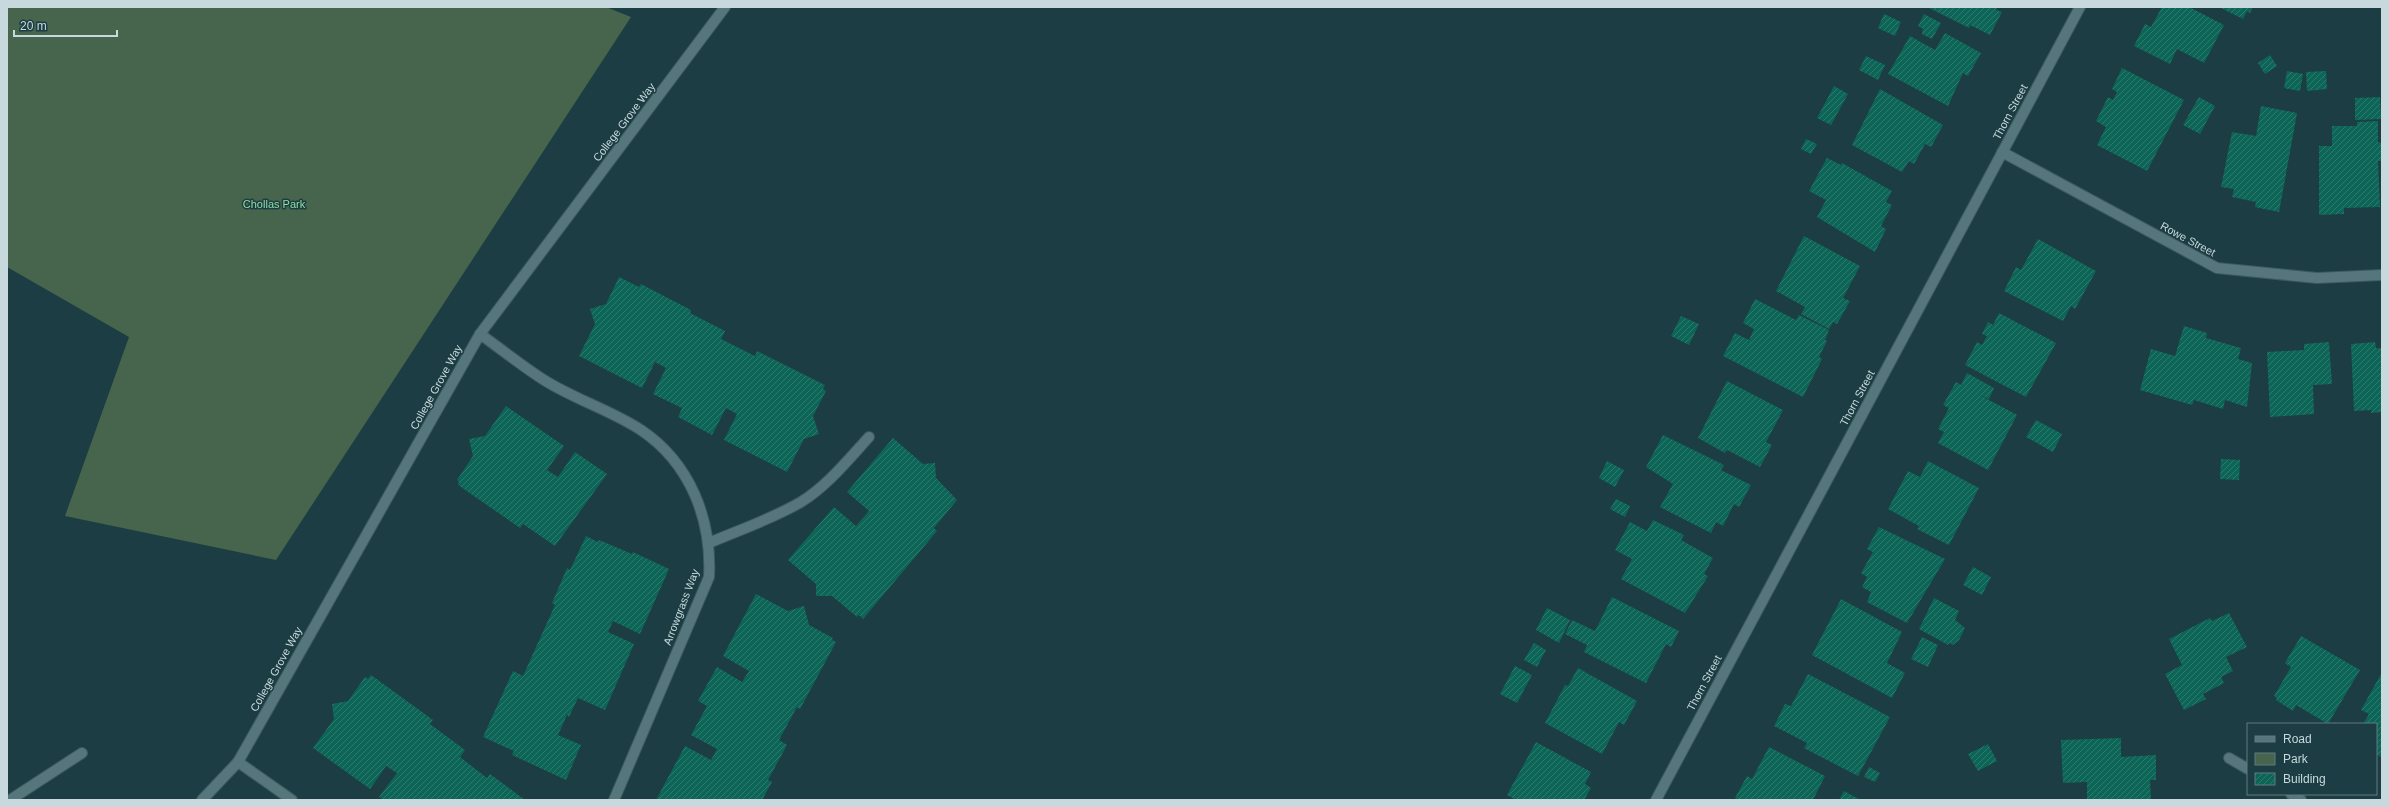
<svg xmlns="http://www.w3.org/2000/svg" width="2389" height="807" viewBox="0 0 2389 807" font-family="Helvetica,sans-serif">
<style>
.park{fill:#46654c}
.building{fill:url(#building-hatch)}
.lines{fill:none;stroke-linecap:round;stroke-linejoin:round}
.lane-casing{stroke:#3d5a5f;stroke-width:12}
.street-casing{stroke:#3d5a5f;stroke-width:12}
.secondary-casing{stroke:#3d5a5f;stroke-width:12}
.lane{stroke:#54767c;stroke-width:10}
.street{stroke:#54767c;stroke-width:10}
.secondary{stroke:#54767c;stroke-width:10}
.labels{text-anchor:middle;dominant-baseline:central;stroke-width:3;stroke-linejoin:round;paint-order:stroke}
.street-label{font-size:11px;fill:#c7d9dc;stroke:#1c3d43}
.park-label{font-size:11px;fill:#94dda3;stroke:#1c3d43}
</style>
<defs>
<pattern id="building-hatch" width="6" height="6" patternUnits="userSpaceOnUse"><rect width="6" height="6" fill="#0d6558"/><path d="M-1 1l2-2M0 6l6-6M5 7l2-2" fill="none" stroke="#2f7a6f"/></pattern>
</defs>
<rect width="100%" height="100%" fill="#1c3d43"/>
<!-- park -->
<path class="park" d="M7 7H606L631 17 276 560 65 516 129 337 7 267Z"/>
<!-- building -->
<path class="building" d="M1927 7H1998L1996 10 2002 12 1990 35 1970 25 1969 28Z
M2162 7H2189L2224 25 2204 63 2177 49 2170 64 2134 46 2145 24 2151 27Z
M2219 7H2253L2250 13 2247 11 2243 19Z
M1884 14 1901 22 1895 36 1878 28Z
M1924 14 1941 23 1932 39 1922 34 1923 29 1918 26Z
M1945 33 1981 53 1968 76 1963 73 1948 106 1888 74 1910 36 1935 50Z
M2270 55 2277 66 2265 74 2258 63Z
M1866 56 1885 65 1878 80 1859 70Z
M2122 68 2184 100 2147 171 2097 145 2106 127 2096 121 2108 97 2113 100 2117 92 2112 89Z
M2287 71 2303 74 2300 91 2284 88Z
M2326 71 2327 89 2307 91 2306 72Z
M1834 86 1848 94 1831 125 1817 118Z
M1880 89 1943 125 1931 147 1925 144 1914 164 1909 161 1902 172 1852 145Z
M2199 97 2215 106 2200 134 2183 125Z
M2380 97 2381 119 2355 120V98Z
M2261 106 2297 113 2279 212 2255 207 2256 202 2232 197 2234 189 2221 187 2232 132 2256 136Z
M2378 121V142L2382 143V161H2378L2380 207 2344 208V214L2319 215V146H2332V126H2357V122Z
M1806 139 1817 144 1811 154 1801 149Z
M1827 158 1841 165 1842 163 1892 191 1886 202 1892 205 1881 226 1886 229 1875 252 1817 217 1826 200 1809 191Z
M1804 236 1860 266 1843 298 1850 301 1837 324 1833 322 1829 329 1801 314 1805 307 1776 291Z
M2038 239 2096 271 2075 309 2071 306 2063 321 2004 291 2016 267 2021 270Z
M619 277 639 287 641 284 691 310 690 313 725 331 721 339 755 356 757 351 825 385 823 389 826 391 813 416 819 434 804 439 787 472 724 440 737 414 726 408 712 435 678 417 682 408 653 394 666 368 655 362 642 388 579 356 595 324 590 309 606 304Z
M1755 299 1796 320 1799 315 1829 330 1825 340 1827 341 1819 357 1822 359 1803 397 1723 356 1735 333 1749 340 1754 329 1743 323Z
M1999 313 2056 343 2026 397 1965 365 1977 342 1982 345 1987 336 1982 334 1988 322 1993 325Z
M1681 316 1699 324 1689 345 1671 336Z
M2184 326 2207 333 2206 338 2241 348 2238 359 2252 363 2247 407 2225 400 2223 409 2194 400 2192 405 2140 390 2151 349 2175 356Z
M2329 342 2332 384 2313 385 2314 414 2270 417 2267 352 2304 350V344Z
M2375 342 2376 348H2382V412L2371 413 2372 410 2354 411 2351 344Z
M1967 373 1994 388 1989 399 1978 394 2017 415 1988 470 1938 443 1944 432 1938 429 1949 408 1943 405 1956 382 1961 385Z
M1727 381 1783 410 1766 442 1772 445 1760 467 1727 450 1725 453 1698 438Z
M506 406 564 446 547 470 558 477 575 452 607 474 555 546 523 524 520 528 458 485 459 482 457 480 473 456 469 439 485 436Z
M2036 420 2062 434 2053 452 2026 437Z
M1663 435 1724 465 1721 470 1751 485 1739 507 1734 504 1723 526 1716 522 1711 533 1660 507 1673 484 1646 467Z
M893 438 923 464 935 463 936 478 957 500 934 528 937 531 863 619 859 615 857 617 832 596H816V584L788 560 834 507 856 526 869 511 847 492Z
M2221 459 2240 460 2239 480 2220 479Z
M1607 461 1624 470 1615 487 1599 478Z
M1928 461 1979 488 1949 545 1917 529 1919 526 1888 509 1908 471 1920 477Z
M1616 499 1630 506 1625 517 1610 509Z
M1653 520 1684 535 1681 540 1713 558 1704 574 1708 576 1685 613 1621 579 1632 559 1615 550 1630 522 1647 531Z
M1879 527 1945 559 1907 623 1867 602 1871 592 1862 587 1867 577 1861 573 1873 552 1867 549Z
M586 536 598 542 599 540 632 554 633 552 669 569 640 634 613 621 608 632 634 644 605 710 578 698 569 717 567 715 558 735 581 745 566 780 512 755 514 751 483 737 513 671 523 676 555 605 552 603 567 568 570 570Z
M1973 567 1991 577 1982 595 1963 585Z
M756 594 788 611 804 606 809 625 833 638 832 640 836 642 800 709 797 707 779 740 787 745 768 780 772 782 762 800H656L685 746 711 760 717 749 691 735 707 706 698 701 717 667 742 682 749 671 723 656Z
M1612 597 1679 631 1671 647 1666 644 1646 683 1584 652 1587 645 1565 634 1572 620 1595 631Z
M1934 598 1959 611 1955 620 1965 628 1959 640 1953 645 1949 643 1948 645 1919 629Z
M1841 599 1902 632 1887 663 1905 673 1892 698 1812 655Z
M1547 608 1570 620 1559 643 1536 630Z
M2229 613 2247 647 2226 657 2233 671 2221 677 2224 683 2203 694 2206 699 2184 710 2165 674 2182 665 2169 639 2210 618 2212 621Z
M2301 636 2360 670 2328 724 2296 705 2293 711 2276 700 2277 698 2274 696 2291 667 2285 663Z
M1922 637 1938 645 1928 667 1911 659Z
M1534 643 1546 650 1537 667 1524 660Z
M1515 666 1532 675 1517 703 1500 694Z
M1578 668 1637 701 1624 725 1619 722 1602 754 1545 723 1565 685 1568 686Z
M1808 674 1890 717 1858 776 1804 748 1807 743 1774 726 1785 704 1791 706Z
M2381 674 2382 675V758L2376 754V724H2363L2369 714 2361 710Z
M371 675 433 720 430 724 465 750 460 757 487 778 490 774 525 800H384L379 797 397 773 386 766 370 789 313 748 334 719 332 704 348 701 365 677 368 679Z
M2121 738V757L2156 755V780H2150L2151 800H2087V782L2063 783 2061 740Z
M1536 742 1591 772 1585 784 1591 788 1584 800H1516L1507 795Z
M1988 744 1997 761 1978 771 1968 754Z
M1769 747 1825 776 1813 800H1738L1735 798 1747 776 1752 779Z
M1869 767 1880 773 1875 782 1864 777Z
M1844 791 1861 800H1839Z"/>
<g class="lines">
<!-- lane casing -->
<g class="lane-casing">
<path id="lane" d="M709 543C739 530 772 519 801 502 827 486 848 460 869 437
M10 800 82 753"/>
</g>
<!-- street casing -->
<g class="street-casing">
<path id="street" d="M2002 152 2217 268 2317 278 2382 275
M480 334C501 349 522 366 544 380 574 399 610 410 641 430 690 463 712 519 709 577L614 800
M2229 758 2248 769
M238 762 292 800
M2291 794 2301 800
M1656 800 2080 7"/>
</g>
<!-- secondary casing -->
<g class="secondary-casing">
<path id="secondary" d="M202 800 238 762 480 334 725 7"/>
</g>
<!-- lane -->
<use href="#lane" class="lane"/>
<!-- street -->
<use href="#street" class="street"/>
<!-- secondary -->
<use href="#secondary" class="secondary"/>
</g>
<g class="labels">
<!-- street labels -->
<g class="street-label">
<text transform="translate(2010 112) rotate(-62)">Thorn Street</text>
<text transform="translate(624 122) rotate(-53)">College Grove Way</text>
<text transform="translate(2188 239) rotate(28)">Rowe Street</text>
<text transform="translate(436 387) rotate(-61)">College Grove Way</text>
<text transform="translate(1857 398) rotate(-62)">Thorn Street</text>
<text transform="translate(681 607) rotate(-69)">Arrowgrass Way</text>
<text transform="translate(276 669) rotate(-61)">College Grove Way</text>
<text transform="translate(1704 683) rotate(-62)">Thorn Street</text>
</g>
<!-- park labels -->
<g class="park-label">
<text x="274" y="204">Chollas Park</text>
</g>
</g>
<!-- border -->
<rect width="2389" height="807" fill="none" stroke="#c7d9dc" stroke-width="16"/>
<!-- legend -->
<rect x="2247" y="723" width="130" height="72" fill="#1c3d43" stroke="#607b80"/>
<rect x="2255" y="736" width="20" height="6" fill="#54767c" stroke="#607b80"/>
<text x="2283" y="743" font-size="12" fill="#c7d9dc">Road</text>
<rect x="2255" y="753" width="20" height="12" fill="#46654c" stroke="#607b80"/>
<text x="2283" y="763" font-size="12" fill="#c7d9dc">Park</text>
<rect x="2255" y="773" width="20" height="12" fill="url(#building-hatch)" stroke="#607b80"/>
<text x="2283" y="783" font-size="12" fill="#c7d9dc">Building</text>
<!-- scale -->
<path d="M14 30v6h103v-6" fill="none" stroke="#c7d9dc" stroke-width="2"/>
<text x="20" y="30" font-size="12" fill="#c7d9dc" stroke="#1c3d43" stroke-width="3" paint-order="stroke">20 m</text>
</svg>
